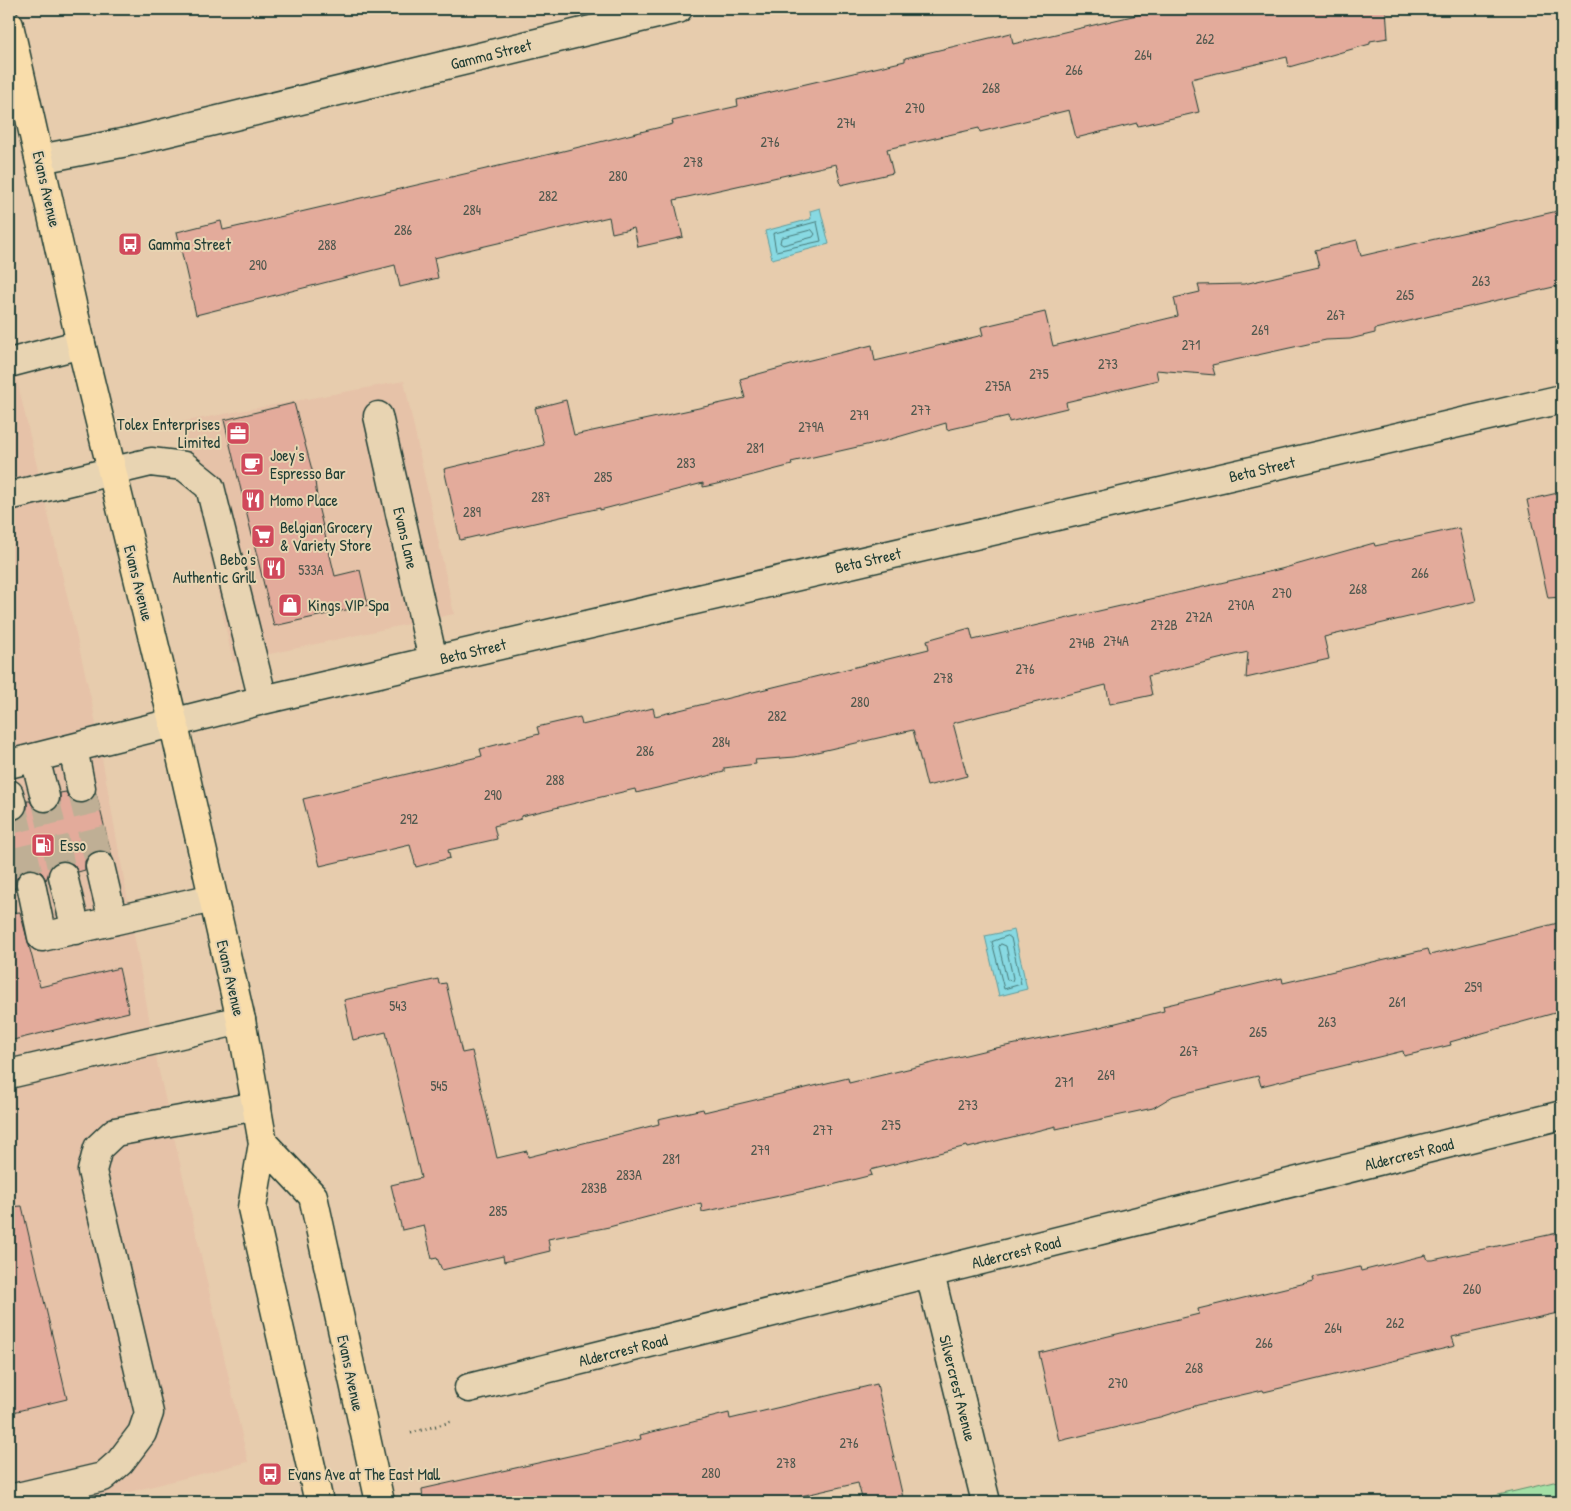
<svg xmlns="http://www.w3.org/2000/svg" width="1571" height="1511" viewBox="0 0 1571 1511" font-family="'Patrick Hand',sans-serif">
<style>
.built{fill:#e6c2a8}
.green{fill:#a4e0a6;stroke:#628e6d}
.water{fill:#88d9e2;stroke:#5e9b9c}
.lines{fill:none;stroke-linecap:round;stroke-linejoin:round}
.shore{stroke:#497b7a;stroke-width:1}
.building{fill:#e3ab9b;stroke:#1f3d34}
.minor-tunnel{stroke:#bfaf95;stroke-width:28;stroke-dasharray:28 14;stroke-linecap:butt}
.minor-casing{stroke:#1f3d34;stroke-width:31}
.major-casing{stroke:#1f3d34;stroke-width:31}
.path{stroke:#1f3d34;stroke-width:3;stroke-dasharray:1 4;stroke-linecap:butt}
.minor{stroke:#e8d4b2;stroke-width:28}
.major{stroke:#f9ddab;stroke-width:28}
.labels{text-anchor:middle;dominant-baseline:central;stroke-width:4;stroke-linejoin:round;paint-order:stroke}
.number-label{font-size:14px;fill:#50584e}
.street-label{font-size:16px;fill:#1f3d34;stroke:#e8d4b2}
.poi-label{font-size:16px;fill:#1f3d34;stroke:#e8d4b2;text-anchor:start}
</style>
<rect width="100%" height="100%" fill="#e7ccad"/>
<filter id="ink" filterUnits="userSpaceOnUse"><feTurbulence type="fractalNoise" baseFrequency=".02" numOctaves="2"/><feDisplacementMap in="SourceGraphic" scale="10" xChannelSelector="R" yChannelSelector="G"/><feConvolveMatrix kernelMatrix="1 2 1 2 8 2 1 2 1" color-interpolation-filters="sRGB"/></filter>
<g filter="url(#ink)">
<!-- built -->
<path class="built" d="M9 346 92 703 158 1067 248 1462 90 1502H9Z
M404 381 454 614 233 662 181 422Z"/>
<!-- green -->
<path class="green" d="M1562 1480V1502H1469Z"/>
<!-- water -->
<path class="water" d="M820 208 829 244 772 259 765 231 811 219 810 211Z
M1014 930 1027 989 999 996 985 936Z"/>
<g class="lines">
<!-- shore -->
<path class="shore" d="M817 222 821 241 776 251 773 234Z
M812 230 815 234 813 237 783 245 780 243 781 238Z
M1008 936 1011 938 1021 984 1004 989 992 942Z
M1001 944 1006 946 1013 978 1012 981 1007 980 999 947Z"/>
</g>
<!-- building -->
<path class="building" d="M1162 9H1386L1388 38 1370 41V44L1289 67 1287 57 1191 79 1199 112 1138 126 1137 123 1076 138 1069 110 980 132 979 128 887 149 893 173 841 185 836 164 674 200 683 237 638 247 634 228 612 233 609 217 434 258 438 278 400 287 395 265 196 315 177 232 221 221 223 230 559 152 673 124 672 121 738 106 737 100 905 61V58L1011 33 1013 44Z
M1562 210V285L1375 329V333L1350 339 1326 340 1212 365 1215 375 1156 370 1158 380 1066 402 1067 408 1009 422 1008 416 947 430 946 423 884 441 791 462 792 465 726 482 703 487V483L600 510V508L460 540 444 469 544 445 535 408 566 400 574 435 745 398 740 379 802 362 872 345 875 361 983 335 981 327 1045 312 1053 346 1178 316 1174 298 1200 292 1198 285 1244 284 1319 267 1315 250 1357 240 1361 256Z
M294 403 315 481 318 506 335 576 360 570 368 605 274 626 224 420Z
M1562 492V597L1548 598 1527 500Z
M1459 528 1476 601 1324 637 1329 659 1246 678 1248 652 1148 676 1152 695 1110 704 1106 685 953 723 967 776 927 786 913 730 795 757 755 760 756 764 724 768V772L636 793 635 789 521 816V819L494 826 497 839 448 850 450 858 416 867 410 845 320 866 303 799 482 756 480 749 539 734 537 727 580 717 582 725 653 708 655 716 929 649 927 640 970 628 973 640 1281 569 1374 543 1375 546Z
M66 792 69 798 76 803H84L91 800 96 793 112 857 105 851H96L90 854 85 861V870L78 872 74 865 68 861H59L52 865 46 880 42 873 36 869H27L21 872 16 879V888L9 889V820H17L23 816 27 809V801H30L34 808 40 812H49L56 808 60 802V793Z
M20 912 40 987 119 968 129 1012 9 1041V913Z
M1562 922V1011L1450 1042 1451 1045 1404 1056 1403 1051 1261 1086 1258 1076 1173 1096 1153 1108 1056 1129V1126L968 1148 967 1146 870 1170 872 1175 824 1187 702 1212 701 1203 609 1227 548 1239 550 1251 504 1262 503 1256 442 1270 437 1258 432 1259 424 1225 402 1230 391 1185 421 1178 386 1032 353 1040 344 1000 438 979 439 984 446 983 462 1053 472 1051 497 1158 527 1151 528 1157 659 1124 658 1119 703 1109 704 1112 848 1078 849 1083 991 1049 1096 1028 1164 1011 1163 1006 1282 978 1283 983 1428 949 1430 955Z
M22 1206 67 1399 9 1413V1207Z
M1562 1232V1312L1452 1337 1455 1346 1264 1392 1263 1390 1198 1405 1160 1417 1059 1441 1039 1353 1199 1314 1198 1309 1314 1281 1313 1277 1360 1267 1361 1271 1426 1255 1428 1260H1433Z
M877 1384 904 1502H863L858 1483 775 1502H423L422 1489 609 1447 641 1439 640 1435 729 1413 730 1419Z"/>
<g class="lines">
<!-- minor-tunnel -->
<path class="minor-tunnel" d="M81 788 100 866
M45 797 63 876
M12 805 31 884"/>
<!-- minor casing -->
<g class="minor-casing">
<path id="minor" d="M40 159 127 142 678 9
M9 363 81 344
M378 416 433 660
M9 496 151 462 184 466 210 487 263 700
M73 748 81 788
M35 758 45 797
M9 764 263 700 1562 399
M9 794 12 805
M100 866 113 921
M63 876 76 930
M31 884 42 937 213 898
M9 1074 241 1020
M930 1274 986 1502
M469 1388 1562 1115
M9 1499 103 1477 120 1462 142 1433 149 1413 92 1171 98 1148 115 1132 257 1106"/>
</g>
<!-- major casing -->
<g class="major-casing">
<path id="major" d="M9 25 81 344 173 721 241 1020 263 1143 252 1208 319 1502
M263 1143 313 1196 380 1502"/>
</g>
<!-- path -->
<path class="path" d="M411 1433 454 1421"/>
<!-- minor -->
<use href="#minor" class="minor"/>
<!-- major -->
<use href="#major" class="major"/>
</g>
</g>
<!-- icons -->
<defs>
<g id="bus-square" transform="scale(1.25)"><rect x="-9" y="-9" width="18" height="18" rx="4" fill="#d1495b" stroke="#e8d4b2"/><path d="M-5-6H5V4H4V6H2V4H-2V6H-4V4H-5ZM-3.5-4V0h7V-4ZM-3.5 1.2v1.5H-2V1.2ZM2 1.2v1.5H3.5V1.2Z" fill="#fff"/></g>
<g id="office-square" transform="scale(1.25)"><rect x="-9" y="-9" width="18" height="18" rx="4" fill="#d1495b" stroke="#e8d4b2"/><path d="M-6-3h4V-5.5h4V-3h4V5H-6ZM-1-4.5V-3h2v-1.5ZM-6 0V1H6V0Z" fill="#fff"/></g>
<g id="cafe-square" transform="scale(1.25)"><rect x="-9" y="-9" width="18" height="18" rx="4" fill="#d1495b" stroke="#e8d4b2"/><path d="M-5.5-4.5H6V0H3Q3 3.5 0 3.5H-2.5Q-5.5 3.5-5.5 0ZM3-3.2v2h1.7v-2ZM-6 4.5H4V6H-6Z" fill="#fff"/></g>
<g id="restaurant-square" transform="scale(1.25)"><rect x="-9" y="-9" width="18" height="18" rx="4" fill="#d1495b" stroke="#e8d4b2"/><path d="M-5-6h1v4h1v-4h1v4h1v-4h1v5L-1.5 .5V6h-2V.5L-5-1ZM5-6V6H3V1.5H1.5Q1.5-4 5-6Z" fill="#fff"/></g>
<g id="supermarket-square" transform="scale(1.25)"><rect x="-9" y="-9" width="18" height="18" rx="4" fill="#d1495b" stroke="#e8d4b2"/><path d="M-6-5.5h2.5l.6 2H6L4.5 2H-2.5L-4.4-4H-6ZM-1.5 3.2a1.3 1.3 0 1 0 .1 0ZM3 3.2a1.3 1.3 0 1 0 .1 0Z" fill="#fff"/></g>
<g id="shop-square" transform="scale(1.25)"><rect x="-9" y="-9" width="18" height="18" rx="4" fill="#d1495b" stroke="#e8d4b2"/><path d="M-5-2.5h2.3a2.7 3.5 0 0 1 5.4 0H5L5.5 6h-11ZM-1.5-2.5h3a1.5 2.3 0 0 0-3 0Z" fill="#fff"/></g>
<g id="fuel-square" transform="scale(1.25)"><rect x="-9" y="-9" width="18" height="18" rx="4" fill="#d1495b" stroke="#e8d4b2"/><path d="M-5.5-6h7V0h2V4h1.3V-2.5L3-4.5l.8-.8L6-3V5H2.5V1h-1V6h-7ZM-4.2-4.7v3.2H.2V-4.7Z" fill="#fff"/></g>
</defs>
<g fill-rule="evenodd">
<use href="#bus-square" x="130" y="244"/>
<use href="#office-square" x="238" y="433"/>
<use href="#cafe-square" x="252" y="464"/>
<use href="#restaurant-square" x="253" y="500"/>
<use href="#supermarket-square" x="263" y="536"/>
<use href="#restaurant-square" x="274" y="568"/>
<use href="#shop-square" x="290" y="605"/>
<use href="#fuel-square" x="43" y="845"/>
<use href="#bus-square" x="270" y="1474"/>
</g>
<g class="labels">
<!-- number labels -->
<g class="number-label">
<text x="1205" y="38">262</text>
<text x="1143" y="54">264</text>
<text x="1074" y="69">266</text>
<text x="991" y="87">268</text>
<text x="915" y="107">270</text>
<text x="846" y="122">274</text>
<text x="770" y="141">276</text>
<text x="693" y="161">278</text>
<text x="618" y="175">280</text>
<text x="548" y="195">282</text>
<text x="472" y="209">284</text>
<text x="403" y="229">286</text>
<text x="327" y="244">288</text>
<text x="258" y="264">290</text>
<text x="1481" y="280">263</text>
<text x="1405" y="294">265</text>
<text x="1336" y="314">267</text>
<text x="1260" y="329">269</text>
<text x="1191" y="344">271</text>
<text x="1108" y="363">273</text>
<text x="1039" y="373">275</text>
<text x="998" y="385">275A</text>
<text x="921" y="409">277</text>
<text x="859" y="414">279</text>
<text x="811" y="426">279A</text>
<text x="755" y="447">281</text>
<text x="686" y="462">283</text>
<text x="603" y="476">285</text>
<text x="541" y="496">287</text>
<text x="472" y="511">289</text>
<text x="311" y="569">533A</text>
<text x="1420" y="572">266</text>
<text x="1358" y="588">268</text>
<text x="1282" y="592">270</text>
<text x="1241" y="604">270A</text>
<text x="1199" y="616">272A</text>
<text x="1164" y="624">272B</text>
<text x="1116" y="640">274A</text>
<text x="1082" y="642">274B</text>
<text x="1025" y="668">276</text>
<text x="943" y="677">278</text>
<text x="860" y="701">280</text>
<text x="777" y="715">282</text>
<text x="721" y="741">284</text>
<text x="645" y="750">286</text>
<text x="555" y="779">288</text>
<text x="493" y="794">290</text>
<text x="409" y="818">292</text>
<text x="1473" y="986">259</text>
<text x="1397" y="1001">261</text>
<text x="398" y="1005">543</text>
<text x="1327" y="1021">263</text>
<text x="1258" y="1031">265</text>
<text x="1189" y="1050">267</text>
<text x="1106" y="1074">269</text>
<text x="1064" y="1081">271</text>
<text x="439" y="1085">545</text>
<text x="968" y="1104">273</text>
<text x="891" y="1124">275</text>
<text x="823" y="1129">277</text>
<text x="760" y="1149">279</text>
<text x="671" y="1158">281</text>
<text x="629" y="1174">283A</text>
<text x="594" y="1187">283B</text>
<text x="498" y="1210">285</text>
<text x="1472" y="1288">260</text>
<text x="1395" y="1322">262</text>
<text x="1333" y="1327">264</text>
<text x="1264" y="1342">266</text>
<text x="1194" y="1367">268</text>
<text x="1118" y="1382">270</text>
<text x="849" y="1442">276</text>
<text x="786" y="1462">278</text>
<text x="711" y="1472">280</text>
</g>
<!-- street labels -->
<g class="street-label">
<text transform="translate(491 54) rotate(-14)">Gamma Street</text>
<text transform="translate(47 189) rotate(77)">Evans Avenue</text>
<text transform="translate(1262 469) rotate(-13)">Beta Street</text>
<text transform="translate(406 538) rotate(77)">Evans Lane</text>
<text transform="translate(868 560) rotate(-13)">Beta Street</text>
<text transform="translate(139 583) rotate(76)">Evans Avenue</text>
<text transform="translate(473 651) rotate(-13)">Beta Street</text>
<text transform="translate(231 978) rotate(77)">Evans Avenue</text>
<text transform="translate(1409 1154) rotate(-14)">Aldercrest Road</text>
<text transform="translate(1016 1252) rotate(-14)">Aldercrest Road</text>
<text transform="translate(623 1350) rotate(-14)">Aldercrest Road</text>
<text transform="translate(351 1373) rotate(78)">Evans Avenue</text>
<text transform="translate(958 1388) rotate(76)">Silvercrest Avenue</text>
</g>
<!-- poi labels -->
<g class="poi-label">
<text x="148" y="244">Gamma Street</text>
<text x="220" y="424" text-anchor="end">Tolex Enterprises<tspan x="220" dy="18">Limited</tspan></text>
<text x="270" y="455">Joey's<tspan x="270" dy="18">Espresso Bar</tspan></text>
<text x="270" y="500">Momo Place</text>
<text x="280" y="527">Belgian Grocery<tspan x="280" dy="18">&amp; Variety Store</tspan></text>
<text x="256" y="559" text-anchor="end">Bebo's<tspan x="256" dy="18">Authentic Grill</tspan></text>
<text x="308" y="605">Kings VIP Spa</text>
<text x="60" y="845">Esso</text>
<text x="288" y="1474">Evans Ave at The East Mall</text>
</g>
</g>
<!-- margin -->
<rect width="1571" height="1511" fill="none" stroke="#e8d4b2" stroke-width="30"/>
<rect x="15" y="15" width="1541" height="1481" fill="none" stroke="#1f3d34" stroke-width="2" filter="url(#ink)"/>
</svg>
